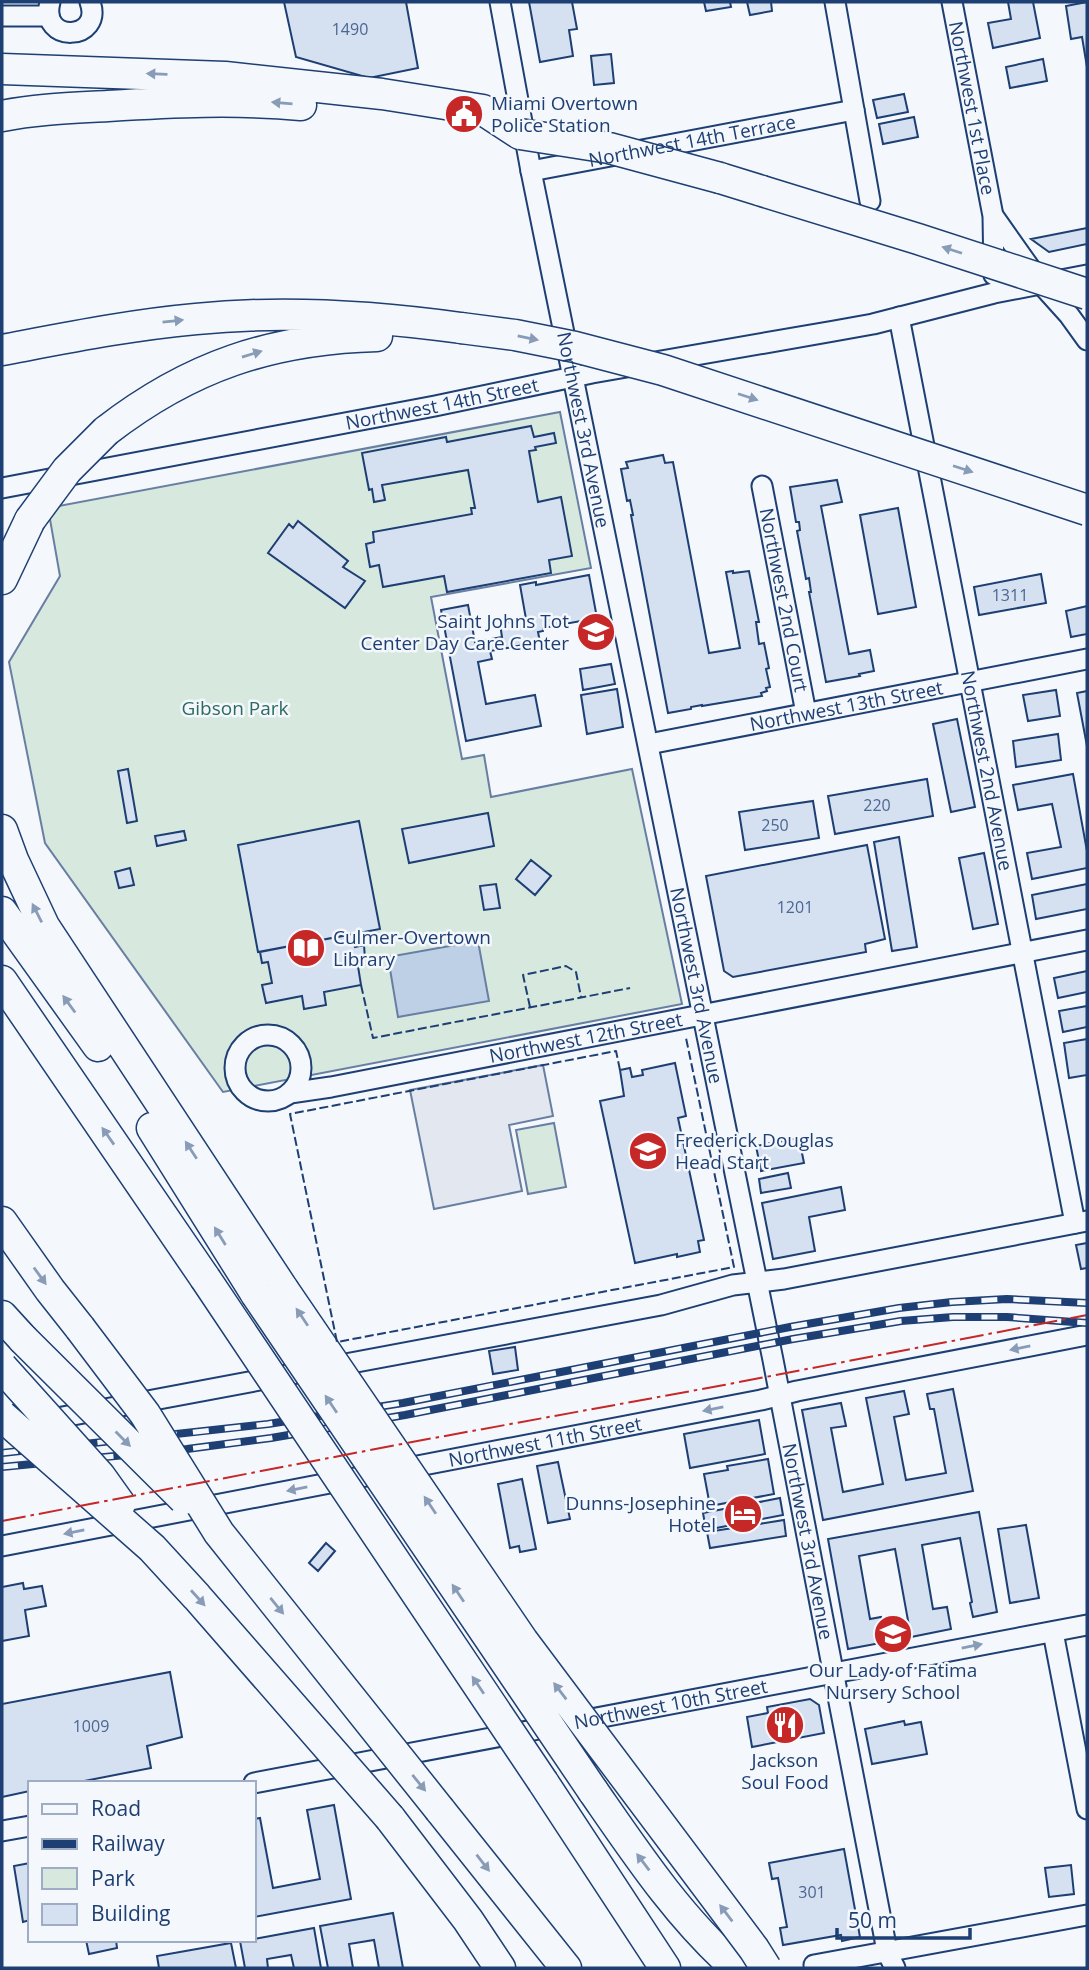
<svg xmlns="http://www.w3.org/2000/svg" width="1089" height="1970" viewBox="0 0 1089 1970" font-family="'Open Sans',sans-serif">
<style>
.green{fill:#d7e8df;stroke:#687fa3;stroke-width:2}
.parking{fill:#e3e8f0;stroke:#687fa3;stroke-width:2}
.water{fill:#bed0e5;stroke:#687fa3;stroke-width:2}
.building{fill:#d5e0f0;stroke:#1d3f73;stroke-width:2}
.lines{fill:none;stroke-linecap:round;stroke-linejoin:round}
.minor-casing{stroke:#1d3f73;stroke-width:23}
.highway-casing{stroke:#1d3f73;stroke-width:33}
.minor{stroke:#f4f7fb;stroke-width:19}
.highway{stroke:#f4f7fb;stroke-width:30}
.rail-casing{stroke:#1d3f73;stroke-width:8}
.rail{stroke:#f4f7fb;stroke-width:5;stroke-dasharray:16;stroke-linecap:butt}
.highway-bridge-casing{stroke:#1d3f73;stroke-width:33;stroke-linecap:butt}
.highway-bridge{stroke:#f4f7fb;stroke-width:30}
.fence{stroke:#1d3f73;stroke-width:2;stroke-dasharray:9 3.5;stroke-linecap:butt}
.power{stroke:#c62828;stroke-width:2;stroke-dasharray:24 5 3.5 5;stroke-linecap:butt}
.oneway{fill:#889bb7}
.labels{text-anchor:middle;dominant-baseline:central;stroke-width:5;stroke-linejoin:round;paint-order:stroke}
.number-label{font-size:16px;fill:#4b6792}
.poi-label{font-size:19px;fill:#1d3f73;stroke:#f4f7fb;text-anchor:start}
.street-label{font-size:19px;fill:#1d3f73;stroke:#f4f7fb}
.park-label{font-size:19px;fill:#2c6c60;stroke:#f4f7fb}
</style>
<rect width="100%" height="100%" fill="#f4f7fb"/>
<!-- green -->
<path class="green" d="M560 412 591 568 431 597 462 759 484 755 491 797 632 769 682 1004 223 1092 45 843 9 662 60 576 48 508Z
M554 1123 566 1187 528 1194 516 1130Z"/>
<!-- parking -->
<path class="parking" d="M543 1065 553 1116 509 1125 522 1191 434 1209 410 1090Z"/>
<!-- water -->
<path class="water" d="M478 941 489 1001 398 1017 388 957Z"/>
<!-- building -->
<path class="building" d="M284 2H406L418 68 369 78 296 57Z
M529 2H572L577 29 569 30 573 56 540 62Z
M704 2H730L731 7 706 11Z
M747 2H771L772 11 750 15Z
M1008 2H1033L1040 38 993 48 988 23 1011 19Z
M1087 2V67L1082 37 1071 39 1066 6Z
M611 54 614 83 594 85 591 56Z
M1043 59 1047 81 1010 88 1006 67Z
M904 94 908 112 877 118 873 100Z
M914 117 918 137 883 144 879 124Z
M1087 228V244L1049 252 1031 239Z
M531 426 534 437 554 433 556 443 535 447 536 450 529 451 538 502 561 497 572 556 549 560 551 573 447 592 444 576 383 587 379 565 370 567 366 544 374 542 373 532 472 514 471 508H475L468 470 382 485 385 500 374 502 372 489 369 490 362 453 446 437 447 442Z
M663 455 665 463 673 462 709 653 740 648 726 572 733 571V573L749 571 759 622H756L759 644 764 643 769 668 766 669 770 687 766 688 767 691 761 693 762 696 702 706V705L691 707V709L668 713 631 515H633L630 500 627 501 621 469 628 468 626 462Z
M837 480 842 502 821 506 849 654 870 650 874 671 859 674 860 676 826 682 809 592H811L809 578 806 579 797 531 800 530 799 522H796L790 487Z
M898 508 916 607 878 614 860 515Z
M298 521 348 561 343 567 365 581 345 608 268 553 289 524 293 528Z
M1041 574 1046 603 979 615 974 587Z
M589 575 597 618 543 628V631L538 632 540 642 490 651 492 659 478 662 486 704 535 695 541 726 466 741 441 610 468 605 475 642 502 637 500 624 526 619 520 585 536 582V585Z
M1087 606V634L1071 637 1066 611Z
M611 664 615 684 583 690 580 669Z
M617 689 623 727 587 734 581 695Z
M1056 690 1060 716 1028 721 1023 695Z
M1087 691V746L1077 693Z
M957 719 975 807 951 812 933 724Z
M1058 734 1061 760 1016 767 1013 741Z
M128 769 137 821 127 823 118 771Z
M1073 774 1087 851V868L1032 879 1027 853 1061 847 1052 804 1018 810 1013 785Z
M927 779 933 816 835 834 828 796Z
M813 801 819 838 745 850 739 812Z
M488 813 494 846 409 863 402 829Z
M359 821 380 929 258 952 238 845Z
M184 831 186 840 157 846 155 836Z
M899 837 917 947 892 951 874 842Z
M867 845 885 939 865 944 866 952 733 977 724 971 706 876Z
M984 853 998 924 973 929 959 858Z
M531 860 551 876 535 895 516 879Z
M130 868 134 885 119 888 115 872Z
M496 884 500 908 484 910 480 886Z
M1087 884V909L1036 919 1032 895Z
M352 934 355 947 364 945 365 959 357 960 361 985 324 992 326 1005 304 1009 302 996 266 1003 262 985 272 983 268 962 262 963 260 952Z
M1087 971V992L1058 998 1054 978Z
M1087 1006V1027L1063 1032 1059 1011Z
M1087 1039V1075L1069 1078 1064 1043Z
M675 1063 686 1116 678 1118 704 1240 698 1241 700 1252 677 1257V1254L635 1263 600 1101 624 1096 620 1070 630 1068 632 1077 643 1075 642 1070Z
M799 1138 804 1163 761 1171 756 1146Z
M788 1173 791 1188 761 1193 759 1179Z
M841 1187 845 1210 809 1217 815 1251 773 1259 762 1203Z
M1087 1243V1268L1081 1269 1076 1245Z
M515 1347 518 1370 493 1374 489 1351Z
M953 1389 973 1491 823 1520 802 1410 841 1403 846 1426 831 1428 843 1492 883 1484 866 1398 904 1391 909 1414 894 1417 906 1480 946 1473 934 1409H930L927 1394Z
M759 1420 765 1454 690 1468 684 1434Z
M768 1459 774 1494 710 1506 704 1474 728 1470 727 1466Z
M558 1462 570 1519 548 1523 537 1466Z
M522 1479 536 1549 520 1552 519 1546 510 1548 498 1484Z
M780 1498 783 1515 706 1530 703 1513Z
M979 1512 997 1612 973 1617 970 1603 972 1602 960 1538 922 1545 933 1609 947 1607 951 1629 911 1637 895 1549 859 1556 870 1619 881 1617 886 1642 848 1649 828 1539Z
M784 1520 786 1536 710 1548 707 1532Z
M1026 1525 1039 1598 1010 1603 998 1529Z
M326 1543 335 1551 318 1571 309 1563Z
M23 1583 24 1589 42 1586 46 1606 25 1610 29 1636 2 1641V1587Z
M170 1672 182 1737 147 1746 151 1768 74 1783H30V1791L2 1797V1704Z
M810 1699 819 1705 824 1733 752 1747 747 1717 768 1713 767 1707Z
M904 1721 905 1725 921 1722 927 1754 872 1764 865 1729Z
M334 1805 351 1899 254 1917V1819L260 1818 273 1888 320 1879 307 1810Z
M844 1849 860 1937 842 1941 841 1935 783 1945 780 1928 787 1927 778 1878 772 1879 769 1863Z
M30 1863V1920L23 1922 14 1866Z
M1071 1865 1074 1894 1049 1897 1045 1868Z
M393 1913 403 1968H379L374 1940 349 1944 353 1968H328L320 1926Z
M314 1928 321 1968H294L291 1955 267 1959 268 1968H245L240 1941 254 1940V1939Z
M86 1940H116L117 1948 89 1954Z
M231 1943 236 1968H159L157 1956Z"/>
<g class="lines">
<!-- minor casing -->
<g class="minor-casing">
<g id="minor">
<path d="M50 2C39 44 104 41 90 2"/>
<path id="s1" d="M500 2 531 171 773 1360 884 1935 887 1952 895 1968"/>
<path d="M835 2 870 201"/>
<path id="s2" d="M952 2 993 216 994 275"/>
<path d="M2 16H49"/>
<path id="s3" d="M531 171 854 110"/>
<path d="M994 217 1042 285 1069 315 1087 340"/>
<path id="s4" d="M899 317 1075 1223"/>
<path id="s5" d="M762 486 806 713"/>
<path id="s6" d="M2 488 435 406 592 373 834 331 873 324 994 293 1087 275"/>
<path id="s7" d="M649 744 1087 659"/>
<circle cx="268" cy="1068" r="33"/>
<path id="s8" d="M290 1093 331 1087 1087 940"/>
<path d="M41 1421 661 1305 733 1285 784 1279 1087 1221"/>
<path id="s9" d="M2 1546 761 1400 797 1391 1087 1335"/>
<path d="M1053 1632 1087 1809"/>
<path id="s10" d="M254 1783 1087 1625"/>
<path d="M2 1831 30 1826"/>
<path d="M814 1965 1087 1915"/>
</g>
</g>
<!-- highway casing -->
<g class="highway-casing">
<path id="highway" d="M2 69 225 77 382 94 483 110 520 134
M2 116C37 109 73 108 108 106 173 102 236 99 301 105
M720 178 762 191
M2 350C66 338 130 325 196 319 283 310 374 316 461 328
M106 431C190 366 271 339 377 336
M2 579 30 520
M2 830 13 860 44 926 283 1289
M2 912 98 1046
M2 981 205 1278
M152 1128 256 1294
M2 1222 50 1290 80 1328
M2 1316 23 1339
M543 1782 665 1968
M593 1791C636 1853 679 1918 736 1968
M440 1810 566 1968
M390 1818 468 1920 500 1968"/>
</g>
<!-- minor -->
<use href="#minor" class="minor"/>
<!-- highway -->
<use href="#highway" class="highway"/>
<!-- rail casing -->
<g class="rail-casing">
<path id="rail" d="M2 1453 268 1424 403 1403 790 1327 899 1308 952 1302 1007 1299 1087 1303
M2 1467 187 1449 271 1438 405 1415 793 1339 901 1321 953 1317H1007L1087 1323"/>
</g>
<!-- rail -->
<use href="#rail" class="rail"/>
<!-- highway-bridge casing -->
<g class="highway-bridge-casing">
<path id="highway-bridge" d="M520 134 609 148 720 178
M762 191 918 239 1087 294
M461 328 515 335 575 347 663 370 1087 510
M30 520 67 470 106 431
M205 1278 543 1782
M283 1289 523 1641 754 1949 766 1968
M256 1294 593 1791
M80 1328 145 1414 219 1533 440 1810
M23 1339 184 1499
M2 1367 100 1476 120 1504
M2 1416 152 1548 197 1597 390 1818"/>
</g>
<!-- highway-bridge -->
<use href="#highway-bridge" class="highway-bridge"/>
<!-- fence -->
<path class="fence" d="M361 985 373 1038 630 988
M530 1007 523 975 566 966 576 972 581 997
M620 1070 616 1051 290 1114 337 1342 734 1267 686 1038"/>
<!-- power -->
<path class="power" d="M2 1521 412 1442 724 1385 1087 1315"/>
</g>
<!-- one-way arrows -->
<defs><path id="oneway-solid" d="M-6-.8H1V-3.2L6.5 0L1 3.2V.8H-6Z" transform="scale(1.75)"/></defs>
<g class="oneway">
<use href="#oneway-solid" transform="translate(157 74) rotate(-178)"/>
<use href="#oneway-solid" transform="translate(282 103) rotate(-175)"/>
<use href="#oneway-solid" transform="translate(952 250) rotate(-162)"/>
<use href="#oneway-solid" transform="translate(173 321) rotate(-6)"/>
<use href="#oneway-solid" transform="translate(528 338) rotate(11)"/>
<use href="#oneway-solid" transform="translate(252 354) rotate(-17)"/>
<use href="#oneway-solid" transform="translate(748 397) rotate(18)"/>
<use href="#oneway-solid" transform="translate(963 469) rotate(18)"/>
<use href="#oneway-solid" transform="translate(37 913) rotate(-117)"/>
<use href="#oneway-solid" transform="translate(69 1004) rotate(-126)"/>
<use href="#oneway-solid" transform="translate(108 1136) rotate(-125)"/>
<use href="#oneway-solid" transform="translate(191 1150) rotate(-123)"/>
<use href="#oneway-solid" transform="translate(220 1236) rotate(-122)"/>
<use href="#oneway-solid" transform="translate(40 1276) rotate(54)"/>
<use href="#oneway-solid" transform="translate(302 1317) rotate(-124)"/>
<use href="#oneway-solid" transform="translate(1020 1348) rotate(169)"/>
<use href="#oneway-solid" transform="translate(331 1404) rotate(-124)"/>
<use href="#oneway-solid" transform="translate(713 1409) rotate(169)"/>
<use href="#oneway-solid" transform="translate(123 1439) rotate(45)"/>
<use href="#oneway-solid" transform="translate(297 1489) rotate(169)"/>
<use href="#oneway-solid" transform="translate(430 1505) rotate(-124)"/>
<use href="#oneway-solid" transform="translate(74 1532) rotate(169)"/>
<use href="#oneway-solid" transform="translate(458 1593) rotate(-124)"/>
<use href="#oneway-solid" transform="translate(198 1598) rotate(48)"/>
<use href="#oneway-solid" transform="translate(277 1606) rotate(51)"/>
<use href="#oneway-solid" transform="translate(972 1646) rotate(-11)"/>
<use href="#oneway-solid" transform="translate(478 1685) rotate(-124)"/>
<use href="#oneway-solid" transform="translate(560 1691) rotate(-127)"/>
<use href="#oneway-solid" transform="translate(419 1783) rotate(51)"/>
<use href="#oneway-solid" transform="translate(643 1862) rotate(-127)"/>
<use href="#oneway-solid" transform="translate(483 1863) rotate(52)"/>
<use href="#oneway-solid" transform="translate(726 1913) rotate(-127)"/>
</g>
<!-- icons -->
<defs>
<g id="civic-disc" transform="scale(2.0125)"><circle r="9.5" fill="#c62828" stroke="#f4f7fb"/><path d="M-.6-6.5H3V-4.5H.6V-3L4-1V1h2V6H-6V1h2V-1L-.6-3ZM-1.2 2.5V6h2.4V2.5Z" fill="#fff"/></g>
<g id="school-disc" transform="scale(2.0125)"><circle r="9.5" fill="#c62828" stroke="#f4f7fb"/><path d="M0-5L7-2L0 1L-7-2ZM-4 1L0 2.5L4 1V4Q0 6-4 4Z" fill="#fff"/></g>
<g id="library-disc" transform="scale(2.0125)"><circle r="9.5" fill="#c62828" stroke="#f4f7fb"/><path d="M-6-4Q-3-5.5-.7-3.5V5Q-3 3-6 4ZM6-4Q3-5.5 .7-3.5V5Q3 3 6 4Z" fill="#fff"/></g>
<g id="hotel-disc" transform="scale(2.0125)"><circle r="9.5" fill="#c62828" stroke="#f4f7fb"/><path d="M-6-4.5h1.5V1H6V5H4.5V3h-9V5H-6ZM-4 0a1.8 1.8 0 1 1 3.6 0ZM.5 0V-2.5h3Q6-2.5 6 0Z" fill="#fff"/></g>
<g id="restaurant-disc" transform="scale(2.0125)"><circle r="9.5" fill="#c62828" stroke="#f4f7fb"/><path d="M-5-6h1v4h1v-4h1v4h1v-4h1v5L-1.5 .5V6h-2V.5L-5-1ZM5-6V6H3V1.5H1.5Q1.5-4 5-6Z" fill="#fff"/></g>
</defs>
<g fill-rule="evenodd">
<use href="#civic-disc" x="464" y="114"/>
<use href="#school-disc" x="596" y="632"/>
<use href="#library-disc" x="306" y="948"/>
<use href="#school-disc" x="648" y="1151"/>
<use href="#hotel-disc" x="743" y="1514"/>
<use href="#school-disc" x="893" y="1634"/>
<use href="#restaurant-disc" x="785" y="1725"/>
</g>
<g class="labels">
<!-- number labels -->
<g class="number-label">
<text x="350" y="29">1490</text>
<text x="1010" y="595">1311</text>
<text x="877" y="805">220</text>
<text x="775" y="825">250</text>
<text x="795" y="907">1201</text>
<text x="91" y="1726">1009</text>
<text x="812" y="1892">301</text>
</g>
<!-- poi labels -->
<g class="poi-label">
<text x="491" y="103">Miami Overtown<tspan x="491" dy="22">Police Station</tspan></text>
<text x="569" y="621" text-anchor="end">Saint Johns Tot<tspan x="569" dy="22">Center Day Care Center</tspan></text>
<text x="333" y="937">Culmer-Overtown<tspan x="333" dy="22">Library</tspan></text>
<text x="675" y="1140">Frederick Douglas<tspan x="675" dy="22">Head Start</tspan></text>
<text x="716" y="1503" text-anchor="end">Dunns-Josephine<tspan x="716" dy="22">Hotel</tspan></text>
<text x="893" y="1670" text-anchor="middle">Our Lady of Fatima<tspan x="893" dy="22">Nursery School</tspan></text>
<text x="785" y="1760" text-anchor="middle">Jackson<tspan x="785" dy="22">Soul Food</tspan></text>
</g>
<!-- street labels -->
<g class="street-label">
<text stroke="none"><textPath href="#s2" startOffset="108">Northwest 1st Place</textPath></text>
<text stroke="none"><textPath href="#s3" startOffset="164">Northwest 14th Terrace</textPath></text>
<text stroke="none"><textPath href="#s6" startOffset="448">Northwest 14th Street</textPath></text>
<text stroke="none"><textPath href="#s1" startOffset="436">Northwest 3rd Avenue</textPath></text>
<text stroke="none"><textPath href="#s5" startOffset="116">Northwest 2nd Court</textPath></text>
<text stroke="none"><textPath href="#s7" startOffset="201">Northwest 13th Street</textPath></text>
<text stroke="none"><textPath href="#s4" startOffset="462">Northwest 2nd Avenue</textPath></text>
<text stroke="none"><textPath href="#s1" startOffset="1003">Northwest 3rd Avenue</textPath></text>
<text stroke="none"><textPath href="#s8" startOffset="301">Northwest 12th Street</textPath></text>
<text stroke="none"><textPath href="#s9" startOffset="553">Northwest 11th Street</textPath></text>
<text stroke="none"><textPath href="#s1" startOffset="1570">Northwest 3rd Avenue</textPath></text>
<text stroke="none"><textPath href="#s10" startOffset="424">Northwest 10th Street</textPath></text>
</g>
<!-- park labels -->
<g class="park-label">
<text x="235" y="708">Gibson Park</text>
</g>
</g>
<!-- border -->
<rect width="1089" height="1970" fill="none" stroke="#1d3f73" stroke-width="7"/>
<!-- legend -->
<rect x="28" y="1781" width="228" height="161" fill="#f4f7fb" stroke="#9eadc5" stroke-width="2"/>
<rect x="42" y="1804" width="35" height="10" fill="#f4f7fb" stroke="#9eadc5" stroke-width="2"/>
<text x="91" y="1816" font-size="21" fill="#1d3f73">Road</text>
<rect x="42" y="1839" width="35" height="10" fill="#1d3f73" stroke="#9eadc5" stroke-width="2"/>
<text x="91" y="1851" font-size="21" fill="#1d3f73">Railway</text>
<rect x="42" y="1868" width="35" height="21" fill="#d7e8df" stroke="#9eadc5" stroke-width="2"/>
<text x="91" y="1886" font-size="21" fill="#1d3f73">Park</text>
<rect x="42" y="1904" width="35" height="21" fill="#d5e0f0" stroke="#9eadc5" stroke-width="2"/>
<text x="91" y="1921" font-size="21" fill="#1d3f73">Building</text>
<!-- scale -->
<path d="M837 1928v10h133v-10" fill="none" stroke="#1d3f73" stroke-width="3.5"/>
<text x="848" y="1928" font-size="21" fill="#1d3f73" stroke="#f4f7fb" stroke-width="5" paint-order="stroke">50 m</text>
</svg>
